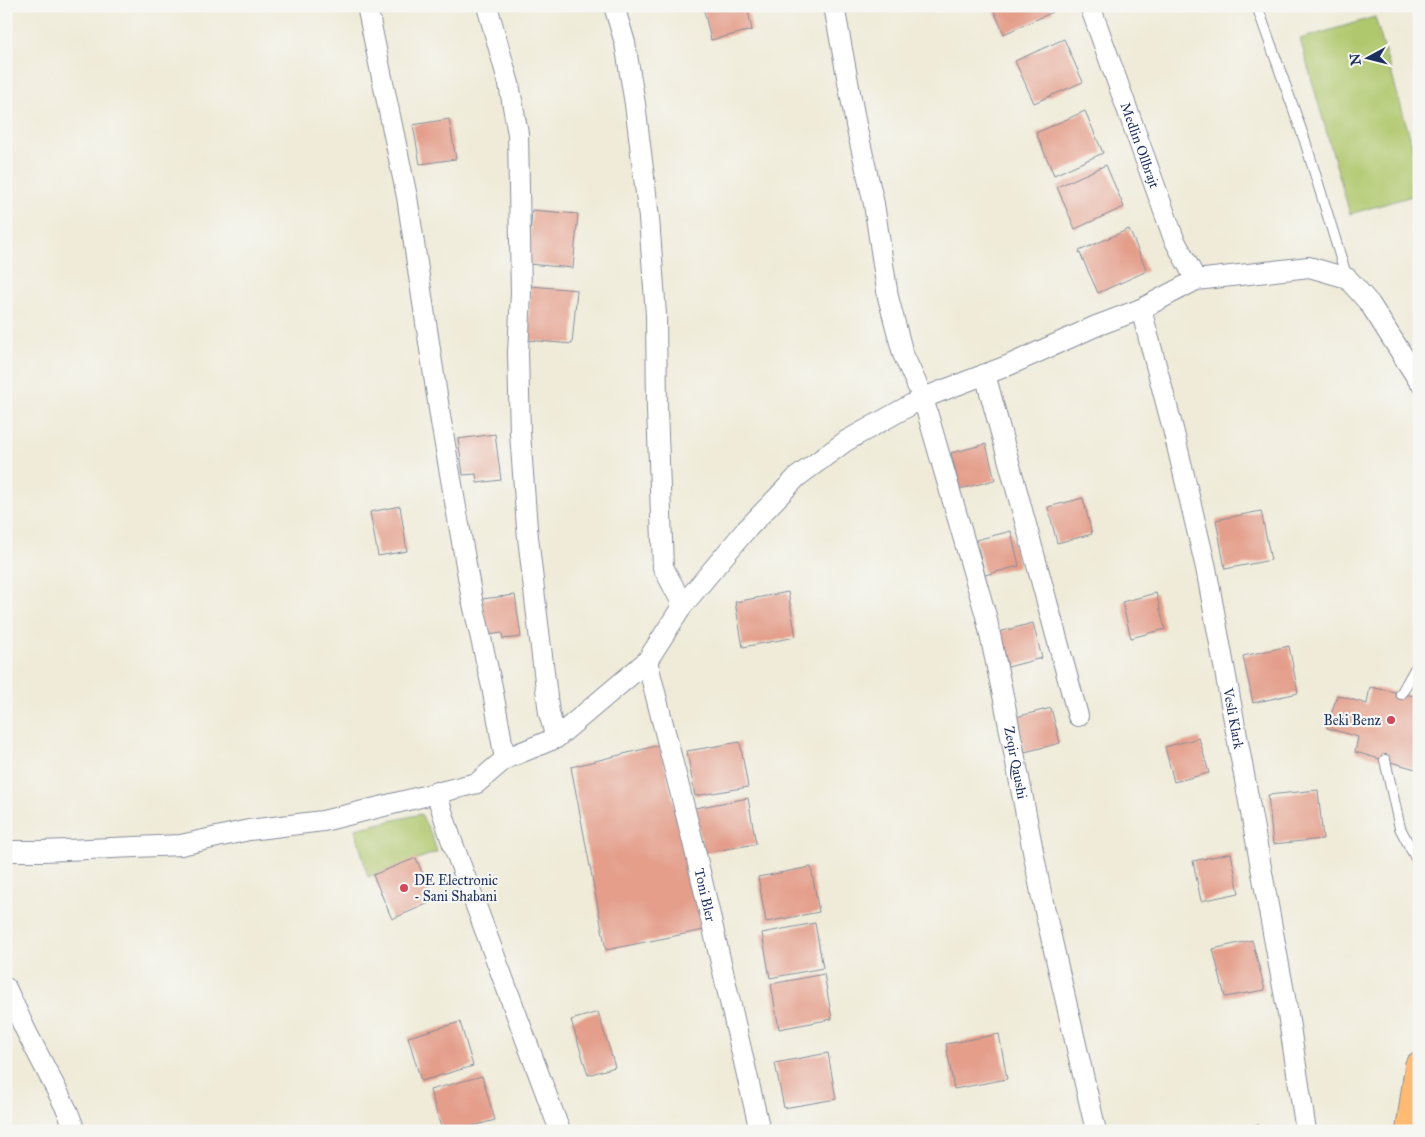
<svg xmlns="http://www.w3.org/2000/svg" width="1425" height="1137" viewBox="0 0 1425 1137" font-family="'IM FELL Great Primer',serif">
<style>
.green{fill:#b0c86d;stroke:#667c66}
.building{fill:#e49e8a}
.lines{fill:none;stroke-linecap:round;stroke-linejoin:round}
.lane-casing{stroke:#858d9b;stroke-width:12}
.street-casing{stroke:#858d9b;stroke-width:22}
.primary-casing{stroke:#858d9b;stroke-width:30}
.lane{stroke:#fff;stroke-width:10}
.street{stroke:#fff;stroke-width:20}
.primary{stroke:#febb71;stroke-width:28}
.poi-dot{fill:#d1495b;stroke:#f6f6f2;stroke-width:2}
.labels{text-anchor:middle;dominant-baseline:central;stroke-width:4.5;stroke-linejoin:round;paint-order:stroke}
.street-label{font-size:14px;fill:#1b2f5e;stroke:#f6f6f2}
.poi-label{font-size:14px;fill:#1b2f5e;stroke:#f6f6f2;text-anchor:end}
</style>
<rect width="100%" height="100%" fill="#f6f6f2"/>
<filter id="ink" filterUnits="userSpaceOnUse"><feTurbulence type="fractalNoise" baseFrequency=".02" numOctaves="2"/><feDisplacementMap in="SourceGraphic" scale="10" xChannelSelector="R" yChannelSelector="G"/><feConvolveMatrix kernelMatrix="1 2 1 2 8 2 1 2 1" color-interpolation-filters="sRGB"/></filter>
<filter id="wash" filterUnits="userSpaceOnUse"><feTurbulence type="fractalNoise" baseFrequency=".0096" numOctaves="4" result="noise"/><feDisplacementMap in="SourceGraphic" scale="20" xChannelSelector="R" yChannelSelector="G"/><feGaussianBlur stdDeviation="1.12" result="paint"/><feColorMatrix in="noise" values="0 0 0 0 0 0 0 0 0 0 0 0 0 0 0 0 0 1.4 0 .05"/><feComposite in="paint" operator="in"/></filter>
<g filter="url(#wash)">
<rect width="100%" height="100%" fill="#efebd8"/>
<!-- green -->
<path class="green" d="M1375 17 1419 168V194L1350 214 1300 39Z
M421 814 432 836 437 852 368 877 355 829Z"/>
<g id="blocks">
<!-- building -->
<path class="building" d="M703 6H747L752 30 711 40Z
M992 6H1050L1053 12 1004 34Z
M1064 39 1083 82 1034 103 1015 61Z
M1085 111 1103 153 1054 175 1036 133Z
M449 119 456 159 420 164 413 125Z
M1106 165 1124 207 1075 229 1057 187Z
M532 210 578 214 573 268 528 264Z
M1129 229 1147 271 1098 293 1079 251Z
M531 286 577 290 572 344 527 340Z
M495 434 501 480 477 483 476 474 463 475 458 439Z
M986 444 995 480 960 489 951 453Z
M1083 498 1092 534 1057 543 1048 507Z
M400 506 407 551 378 556 370 512Z
M1261 511 1271 560 1225 569 1216 520Z
M1011 531 1019 566 985 575 976 540Z
M788 592 796 637 743 647 735 602Z
M1156 593 1165 629 1131 638 1122 602Z
M515 595 521 637 503 639 502 633 487 635 482 599Z
M1033 623 1042 658 1008 667 999 632Z
M1289 646 1298 693 1253 703 1243 656Z
M1370 687 1419 697V770L1355 752 1358 737 1327 728 1337 695 1367 704Z
M1051 708 1060 743 1025 752 1016 717Z
M1199 738 1209 773 1174 782 1165 747Z
M740 742 748 787 695 796 687 751Z
M660 745 704 930 606 950 571 767Z
M1318 790 1323 839 1273 844 1268 795Z
M748 798 756 844 703 853 695 808Z
M1231 853 1239 893 1201 901 1193 861Z
M416 858 434 901 392 919 373 875Z
M811 867 819 912 766 922 758 877Z
M815 923 823 968 770 978 762 933Z
M1252 940 1265 990 1225 997 1213 949Z
M824 974 832 1019 779 1029 771 984Z
M598 1012 615 1067 588 1075 571 1020Z
M460 1022 473 1066 421 1081 408 1037Z
M999 1034 1007 1079 954 1089 946 1044Z
M828 1053 836 1099 784 1108 775 1063Z
M482 1076 495 1120 455 1131H442L430 1090Z
M1258 1124 1260 1131H1237V1130Z"/>
</g>
</g>
<g filter="url(#ink)">
<use href="#blocks" fill-opacity="0" stroke="#858d9b" stroke-width="1"/>
<g class="lines">
<!-- lane casing -->
<g class="lane-casing">
<path id="lane" d="M1257 6 1305 141 1347 278
M1401 694 1419 662
M1385 760 1400 828 1419 864"/>
</g>
<!-- street casing -->
<g class="street-casing">
<g id="street">
<path d="M367 6 407 197 441 422 472 599 492 687 505 759"/>
<path d="M487 6 509 84 518 134 521 293 518 353 520 433 527 528 536 607 549 713 556 738"/>
<path d="M614 6 625 43 635 104 649 218 656 315 657 409 663 567 683 605"/>
<path id="s1" d="M834 6 856 125 874 204 888 297 903 354 923 398 986 616 1004 700 1042 898 1096 1131"/>
<path id="s2" d="M1090 6 1174 239 1196 280"/>
<path id="s3" d="M1141 309 1173 429 1206 568 1288 1014 1306 1131"/>
<path d="M985 374 1078 716"/>
<path id="s4" d="M647 661 693 842 760 1131"/>
<path d="M436 792 451 839 560 1131"/>
<path d="M6 851H43L181 845 249 830 323 821 477 783 505 759 556 738 647 661 683 605 745 531 797 477 846 441 923 398 1007 366 1096 326 1141 309 1196 280 1309 267 1347 278 1370 304 1419 381"/>
<path d="M6 988 26 1031 68 1112 75 1131"/>
</g>
</g>
<!-- primary casing -->
<g class="primary-casing">
<path id="primary" d="M1410 1131 1419 1066"/>
</g>
<!-- lane -->
<use href="#lane" class="lane"/>
<!-- street -->
<use href="#street" class="street"/>
<!-- primary -->
<use href="#primary" class="primary"/>
</g>
</g>
<!-- markers -->
<g class="poi-dot">
<circle cx="1391" cy="720" r="5"/>
<circle cx="404" cy="888" r="5"/>
</g>
<g class="labels">
<!-- street labels -->
<g class="street-label">
<text stroke="none"><textPath href="#s2" startOffset="148">Medlin Ollbrajt</textPath></text>
<text stroke="none"><textPath href="#s3" startOffset="420">Vesli Klark</textPath></text>
<text stroke="none"><textPath href="#s1" startOffset="780">Zeqir Qaushi</textPath></text>
<text stroke="none"><textPath href="#s4" startOffset="241">Toni Bler</textPath></text>
</g>
<!-- poi labels -->
<g class="poi-label">
<text x="1381" y="720">Beki Benz</text>
<text x="414" y="880" text-anchor="start">DE Electronic<tspan x="414" dy="16">- Sani Shabani</tspan></text>
</g>
</g>
<!-- margin -->
<rect width="1425" height="1137" fill="none" stroke="#f6f6f2" stroke-width="25"/>
<!-- north arrow -->
<g transform="translate(1368 58) rotate(263)" stroke="#f6f6f2" stroke-width="4" paint-order="stroke">
<path d="M0-4L9 19L0 12L-9 19Z" fill="#1b2f5e"/>
<text y="-8" font-size="14" font-weight="bold" text-anchor="middle" fill="#1b2f5e">N</text>
</g>
</svg>
